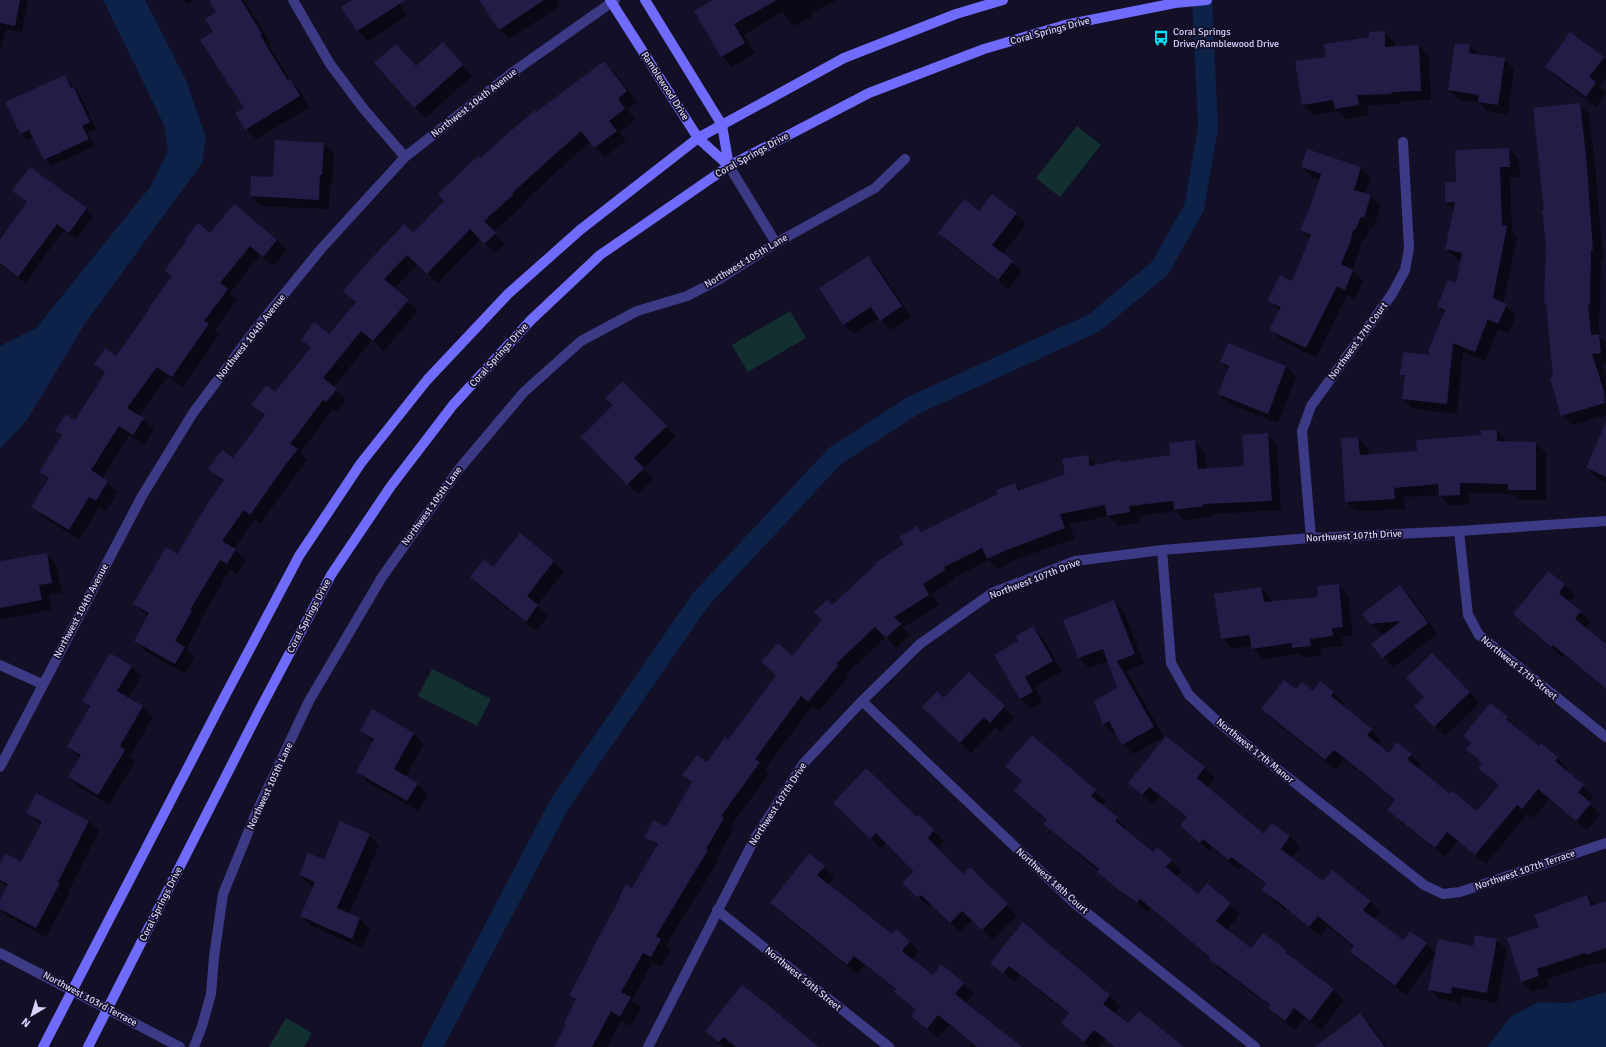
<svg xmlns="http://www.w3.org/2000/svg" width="1606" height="1047" viewBox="0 0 1606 1047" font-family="Signika,sans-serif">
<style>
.green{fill:#12302f}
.water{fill:#0c2248}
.shadow{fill:#0007}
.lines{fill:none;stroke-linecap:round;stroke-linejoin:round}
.canal{stroke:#0c2248;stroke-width:20}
.building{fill:#241b47}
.street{stroke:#3d3a85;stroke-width:10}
.secondary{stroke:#6f6bff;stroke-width:10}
.labels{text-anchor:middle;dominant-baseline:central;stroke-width:3.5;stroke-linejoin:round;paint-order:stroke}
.street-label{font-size:10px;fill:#d9d4ff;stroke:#130f26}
.poi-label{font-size:10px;fill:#d9d4ff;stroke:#130f26;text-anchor:start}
</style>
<rect width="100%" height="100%" fill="#130f26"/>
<!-- green -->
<path class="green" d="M1077 126 1101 145 1060 197 1036 178Z
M790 311 806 338 748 372 732 345Z
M432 669 491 699 477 726 418 696Z
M286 1018 312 1033 304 1047H269Z"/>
<!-- water -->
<path class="water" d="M103 0H145L186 80 206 138 202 163 84 325 27 420 0 449V346L36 328 151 186 168 151 164 125Z
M1606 992V1047H1487L1510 1017 1538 1002 1569 1003Z"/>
<!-- shadow -->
<path class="shadow" d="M0 0H28L22 32 6 29 0 51Z
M183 0H193L187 4Z
M210 0H244L271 44 269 46 292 83 300 91 310 107 256 139 246 129 245 108 215 33 217 12Z
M348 0H397L407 16 368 41 358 31 343 7 350 2Z
M480 0H556L560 6 509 39 499 29Z
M715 0H837L811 13 813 16 794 26 782 12 744 35 755 53 732 67 722 56Z
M1384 32 1394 42 1395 47 1419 46 1429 57 1431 100 1401 101V104L1367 105 1369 115 1346 119 1338 111 1313 115 1303 105 1296 62 1327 57Z
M1456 44 1470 46 1479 55 1504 59 1514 69 1508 115 1489 112 1480 103 1460 100 1449 90Z
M396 45 416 66 453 54 472 76 425 118 376 63Z
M1603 58 1606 61V78L1599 87 1606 93 1596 107 1556 77 1546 67Z
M604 62 614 72 637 102 627 109 635 120 619 132 626 141 605 157 590 141 522 204 523 205 494 232 505 244 495 253 481 239 438 283 418 264 394 289 418 311 384 351 372 340 333 388 346 400 336 412 333 409 300 453 307 460 260 524 254 520 234 549 246 560 237 574 230 569 200 621 201 622 186 649 194 657 185 674 145 651 135 641 149 616 134 604 178 555 224 482 210 469 233 459 265 417 252 405 275 394 311 348 302 339 329 335 356 303 344 291 413 234 445 201 480 159 536 113Z
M64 76 80 94 96 129 88 133 95 146 51 166 45 159 34 137 27 140 21 133Z
M1579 104 1589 114 1595 165 1603 260H1601L1600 314H1598L1600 337 1606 343V363L1602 364 1606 378V415L1572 425 1562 415 1554 378 1545 211Z
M324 144 334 154 332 185 330 184 329 209 261 206 251 195Z
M1509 149 1519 160 1520 177H1510L1512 232 1517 237 1503 304 1516 315 1509 333 1498 329 1485 361 1463 352 1457 414 1413 409 1403 399 1406 378 1401 374 1430 356 1444 313 1438 307 1457 284 1462 260 1457 259 1446 249 1454 210 1446 202 1457 183Z
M1302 167 1361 168 1371 178 1365 194 1371 196 1381 206 1374 227 1371 226 1365 240 1363 239 1352 270 1363 281 1355 299 1347 295 1316 358 1281 340 1271 330 1280 311 1269 300 1292 282 1310 239 1301 230 1314 199 1320 180 1313 177Z
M30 168 86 209 93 216 76 239 64 230 25 283 0 264V236L2 237 27 203 13 191Z
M980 212 1016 214 1026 224 1003 254 1022 271 1009 289 949 243 939 233Z
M210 234 277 240 287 250 273 266 260 255 230 293 237 300 214 331 219 335 182 387 168 376 139 416 154 429 144 445 129 435 102 478 117 492 106 511 99 507 79 540 43 517 32 506 49 480 41 472 62 437 56 431 76 421 105 375 95 364 116 357 173 277 166 270Z
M868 257 878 267 911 317 891 330 879 318 854 334 844 324Z
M1221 362 1286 367 1296 377 1278 423 1229 404 1219 394 1229 370Z
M623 383 676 437 643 469 653 479 638 494 582 437 614 405Z
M1606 425V482L1597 478 1587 468Z
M1497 431 1507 442 1536 443 1546 453V500H1519L1513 494 1469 493 1470 504 1450 506 1440 495 1404 497 1405 509 1356 511 1346 501 1358 438 1368 448 1369 455 1418 451Z
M1267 434 1277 445 1281 510 1213 514V516L1185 520 1176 511 1139 516 1140 522 1118 526 1109 516 1069 524 1075 539 1017 559 998 569 989 560 953 578 954 580 932 594 939 605 903 628 910 635 897 648 886 637 845 675 848 677 819 711 812 706 765 769 769 773 731 826 734 829 716 859 718 861 666 945 671 950 661 967 653 962 632 1000 641 1008 631 1026 621 1021 607 1047H555L567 1025 577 1001 570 994 657 847 646 836 666 828 692 783 684 775 707 763 729 741 777 676 762 662 792 657 823 620 832 606 905 544 917 527 923 533 999 495 1015 484 1022 491 1066 475 1087 456 1097 466 1171 456 1194 441 1204 451 1207 469 1245 467Z
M520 535 554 562 564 572 537 605 548 616 536 631 481 587 471 577 494 568Z
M46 554 56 564 62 593 49 595 51 610 0 619V562Z
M1549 572 1575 595 1569 602 1591 622 1585 628 1604 644 1606 642V689L1564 655 1562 657 1525 624Z
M1338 585 1348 595 1353 636 1342 637 1343 646 1320 648 1321 656 1303 657 1299 654 1263 659 1253 649 1252 646 1232 649 1222 638 1261 588 1271 598 1272 602 1319 598Z
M1400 586 1410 596 1437 634 1393 668 1372 644 1387 633 1381 634 1371 623Z
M1114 602 1124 612 1144 664 1126 671 1164 737 1133 754 1123 744 1117 733 1114 734 1104 724 1118 689 1108 661 1089 668 1079 658 1064 620Z
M1033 627 1043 638 1062 671 1034 687 1043 702 1031 709 1021 699 996 655 1020 641Z
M1432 654 1480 703 1445 736 1415 706 1425 697Z
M131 666 141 676 128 699 143 707 153 717 130 756 135 761 109 805 79 787 69 777 80 758 68 747 90 708 83 701Z
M969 674 1014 717 1000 732 995 727 971 753 933 717 944 700Z
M1321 682 1344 703 1341 706 1371 730 1381 740 1377 745 1389 755H1411L1421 765 1417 769 1450 795 1477 813 1500 786 1480 768 1483 764 1472 744 1464 736 1507 718 1517 728 1516 729 1539 747 1557 758 1567 768 1565 771 1594 796 1588 802 1600 814 1587 830 1549 799 1533 818 1527 814 1486 864 1458 841 1445 857 1399 820 1389 810 1396 801 1380 788 1344 759 1336 770 1272 719 1262 709 1297 691 1313 692Z
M373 711 414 734 424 744 406 776 417 783 428 794 418 811 367 782 357 771 374 743 361 731Z
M1032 737 1105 801 1102 806 1127 828 1125 831 1153 853 1171 861 1181 871 1176 877 1198 895 1230 904 1240 914 1227 930 1252 949 1263 934 1286 951 1296 961 1333 990 1344 1000 1321 1030 1305 1018 1295 1030 1279 1018 1269 1008 1270 1006 1220 969 1211 958 1151 908 1147 912 1109 882 1099 872V871L1055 834 1045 824 1047 821 1015 791 1023 782Z
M1166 737 1205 768 1215 778 1207 788 1265 835 1290 836 1300 847 1291 858 1323 882 1370 901 1380 911 1373 920 1403 941 1426 944 1436 954 1406 995 1361 962 1351 952 1354 947 1328 926 1320 936 1287 909 1286 911 1272 900 1262 890 1266 884 1242 866 1239 870 1213 849 1210 852 1181 826 1187 818 1160 796 1153 804 1129 783Z
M37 794 89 821 99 831 68 892 69 894 46 937 7 916 0 909V901L7 887 0 881V865L21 863 41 825 27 813Z
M844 813 918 818 919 817 944 841 937 849 963 875 970 868 1017 915 993 940 973 920 960 932 932 904 929 907 904 883 916 872 887 842 881 848Z
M369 835 379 845 349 915 360 919 370 929 362 948 311 926 301 916 314 887 310 885 300 875Z
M824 867 834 877 828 885 892 935 909 941 919 951 912 960 933 977 963 984 974 994 966 1003 1020 1047H969L972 1043 949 1025 938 1038 912 1016 916 1011 895 992 896 990 865 965 857 974 781 913 771 903Z
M1587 896 1596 905 1606 902V962L1597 965 1595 963 1546 979 1549 987 1532 992 1522 982 1508 939 1540 928Z
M1023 923 1110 996 1120 1006 1114 1013 1128 1025 1181 1047H1126L1119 1038 1113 1045 1105 1039 1099 1047H1089L1062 1023 1069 1014 1019 975 1014 982 992 962Z
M1476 936 1497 940 1507 950 1497 1003 1462 996 1461 1004 1440 999 1429 989 1474 947Z
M1360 1015 1370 1025 1387 1047H1323Z
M706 1031 818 1047H724Z"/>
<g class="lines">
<!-- canal -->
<path class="canal" d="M432 1047 560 803 701 599 835 456 914 405 1094 323 1160 268 1194 208 1208 128 1202 0"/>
</g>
<!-- building -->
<path class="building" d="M0 0H20L15 26 0 23Z
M209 0H241L262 34 260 35 288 81 290 79 300 96 245 130 235 113 244 108 200 40 213 32 205 19 216 12Z
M352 0H406L357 31 341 7Z
M479 0H544L499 30Z
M713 0H777L734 24 745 43 721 57 694 11Z
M1385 31V47L1419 45 1421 91 1391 92 1392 94 1357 95 1359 105 1335 109 1333 100 1302 105 1295 61 1326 57 1324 44 1369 37V32Z
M1570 32 1604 57 1589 77 1596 82 1586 97 1545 67Z
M443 42 463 65 414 108 374 63 396 44 416 66Z
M1455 43 1470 45 1469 53 1505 58 1498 105 1478 102 1479 95 1448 90Z
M604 61 627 91 618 99 625 109 609 121 617 131 594 148 581 131 512 193 514 194 484 221 496 233 484 244 470 229 427 274 407 255 384 279 409 300 373 341 361 331 323 378 337 389 326 402 323 400 290 444 298 449 286 464 250 515 244 510 222 541 236 549 227 564 220 560 190 610 192 611 175 641 185 647 175 664 134 641 149 613 133 604 166 547 177 554 208 503 224 480 208 469 222 450 233 458 265 415 251 405 266 385 275 392 311 347 301 340 314 322 329 334 356 302 343 291 371 259 404 224 413 233 444 201 438 194 478 156 480 158 535 110 536 112Z
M65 75 71 88 73 86 90 122 82 126 89 139 44 160 29 130 20 134 5 102Z
M1580 103 1586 154 1593 250H1591L1590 304H1588L1591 335 1599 334 1601 353 1592 354 1604 391 1605 403 1561 416 1550 378 1553 377 1546 303H1544L1546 246 1542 210H1544L1533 108Z
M275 140 324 143 322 175H320L319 200 250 196 251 176 273 177Z
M1509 148 1510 167H1500L1502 225 1507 226 1493 298 1507 304 1498 324 1488 319 1475 352 1453 343 1447 404 1402 399 1405 375H1400L1403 352 1429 355V349L1445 310 1437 307 1448 280 1456 283 1462 253 1445 249 1455 202 1445 203V182H1456L1455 150Z
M1307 149 1361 167 1354 190 1371 195 1364 218 1361 217 1355 230H1353L1351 240 1341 264 1353 270 1345 290 1337 286 1306 348 1269 330 1281 307 1267 301 1280 275 1292 281 1311 235 1300 230 1313 199 1321 174 1301 167Z
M30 167 87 208 69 233 57 224 18 277 0 263V239L27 202 12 191Z
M992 194 1017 213 992 245 1013 261 998 280 938 233 964 199 979 211Z
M234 204 277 240 263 257 250 246 220 283 228 289 204 321 209 324 172 377 157 367 127 408 144 418 133 435 119 426 91 470 108 481 96 501 89 497 69 530 31 507 49 478 39 472 62 435 55 431 66 414 75 420 105 373 94 364 105 348 116 356 149 310 148 309 172 276 165 270 187 240 185 239 198 223 210 233Z
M868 256 902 306 880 321 871 307 843 325 819 288Z
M1228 343 1286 366 1268 414 1218 394 1229 366 1220 362Z
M623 381 667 426 634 458 644 468 627 485 581 437 613 405 605 398Z
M1606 422V477L1586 468Z
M1481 430H1497V441L1536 442V490H1508V484L1460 483V495L1439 496 1438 484 1394 488 1395 499 1345 502 1341 438 1358 437 1360 455 1417 451 1416 440 1481 435Z
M1268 433 1272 501 1203 504V506L1174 510 1173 501 1129 506 1130 512 1107 516 1105 505 1060 514 1065 528 1007 550 987 559 982 548 944 567 945 570 923 584 929 595 894 617 901 624 886 638 875 627 836 664 838 666 808 702 801 696 755 759 760 762 721 816 724 818 706 849 708 850 656 936 661 939 651 957 643 953 621 992 631 997 620 1017 611 1011 592 1047H554L566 1024 564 1023 576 999 569 995 588 960 587 959 620 898 619 897 626 884 632 888 658 844 644 837 654 820 666 827 692 782 682 775 697 755 707 762 725 737 728 740 776 675 761 662 778 643 792 656 822 620 814 612 827 600 832 605 876 564 875 563 904 544 899 537 917 526 921 532 998 494 996 490 1015 483 1018 491 1065 474 1062 459 1088 455 1090 466 1120 460 1121 462 1170 455 1169 443 1195 440 1198 469 1244 466 1242 435Z
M520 533 554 561 527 596 538 605 526 622 470 577 484 559 493 567Z
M47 553 52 583 39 585 42 600 0 608V561Z
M1548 571 1565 584 1559 593 1581 611 1575 619 1606 644V689L1553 645 1551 647 1513 614Z
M1339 584 1343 627 1332 628 1333 636 1310 639 1311 646 1292 648V643L1252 649 1249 635 1221 639 1214 594 1261 587 1264 602 1318 597 1317 586Z
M1400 585 1428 623 1382 658 1371 644 1401 621 1370 624 1362 614Z
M1114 600 1135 654 1117 661 1154 727 1122 745 1109 721 1103 725 1094 701 1117 688 1103 649 1078 658 1063 620Z
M1033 626 1053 661 1025 677 1033 692 1020 699 994 655 1018 641 1016 636Z
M110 653 132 666 117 691 143 706 120 746 125 750 98 795 68 777 81 755 67 747 90 706 82 701Z
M1432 653 1470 692 1434 727 1414 706 1424 697 1406 678Z
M969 672 1005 706 990 723 984 717 960 743 922 707 937 691 944 698Z
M1284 680 1296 689 1302 682 1313 691 1320 681 1334 692 1331 696 1372 729 1367 735 1389 753 1397 742 1412 754 1407 759 1450 794 1452 791 1477 811 1499 785 1478 768 1482 763 1466 749 1471 743 1463 736 1490 703 1508 717 1506 719 1539 746 1541 743 1558 757 1555 761 1584 785 1578 792 1591 803 1576 821 1538 789 1522 809 1517 805 1475 855 1447 832 1435 848 1387 810 1395 800 1369 778 1334 750 1325 760 1261 709Z
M372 709 414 733 394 769 418 783 407 801 356 772 374 739 360 731Z
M1032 735 1096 790 1091 796 1118 817 1115 821 1153 852 1157 847 1172 860 1166 867 1198 894 1207 883 1231 903 1216 921 1251 948 1263 933 1286 950 1285 952 1334 989 1310 1021 1294 1008 1285 1021 1268 1008 1270 1005 1209 959 1210 957 1140 899 1137 903 1119 890 1097 872 1099 869 1043 824 1047 820 1014 791 1022 781 1005 766Z
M1166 736 1205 767 1197 778 1264 834 1272 823 1290 836 1281 849 1323 881 1332 870 1371 901 1363 910 1403 940 1410 931 1427 943 1395 986 1350 952 1354 946 1318 916 1309 927 1276 900V901L1261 890 1266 883 1231 857 1228 860 1203 839 1200 843 1180 826 1187 817 1149 787 1142 795 1128 783Z
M866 768 917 817 919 815 934 830 928 838 963 874 970 867 1008 904 982 930 962 911 950 923 921 895 918 898 902 883 914 872 876 833 870 839 833 803Z
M36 793 89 821 58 882 60 883 36 928 0 909V899L8 884 0 880V863L5 853 21 862 42 822 26 813Z
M340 821 370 834 337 908 360 918 352 939 300 916 315 882 299 875 308 853 324 859Z
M809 853 825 866 817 875 892 934 896 929 910 941 902 951 933 975 941 964 964 983 955 994 1022 1047H977L938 1015 927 1029 911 1016 916 1010 894 992 896 989 854 956 847 965 770 903Z
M1587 895 1591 906 1606 901V948L1586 955 1585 953 1537 969 1539 976 1521 982 1507 938 1539 927 1534 915Z
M1023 922 1110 995 1103 1004 1128 1023 1139 1011 1184 1047H1115L1094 1030 1084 1042 1061 1023 1069 1013 1009 966 1003 973 990 963Z
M1475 935 1497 939 1487 993 1452 987 1451 994 1428 990 1438 939 1473 946Z
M742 985 769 1006 819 1047H736L724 1037 719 1042 705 1031Z
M1360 1013 1385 1047H1314L1338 1030Z"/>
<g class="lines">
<!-- street -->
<path class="street" d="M293 0 330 64 363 108 405 157
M729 166 776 243
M1459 531 1468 615 1479 635 1606 737
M1311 538 1302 431 1311 406 1392 294 1405 270 1409 248 1403 142
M1162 550 1171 663 1189 695 1218 722 1424 885 1443 894 1460 892 1606 843
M0 665 42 684
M862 701 1073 902 1255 1047
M0 767 142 496 193 413 254 331 321 249 405 157 513 72 615 0
M717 910 889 1047
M0 953 180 1047
M194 1047 202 1026 211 994 214 957 223 894 256 813 309 701 382 577 459 469 524 392 581 341 637 311 687 296 718 280 776 243 875 188 905 159
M648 1047 755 838 803 764 862 701 920 644 992 593 1075 561 1162 550 1311 538 1459 531 1606 521"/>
<!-- secondary -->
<path class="secondary" d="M610 0 698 138 729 166
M645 0 722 125 729 166
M43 1047 227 692 299 556 361 463 427 380 508 294 580 230 698 138 844 58 956 14 1003 0
M88 1047 258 713 331 575 391 486 453 405 531 320 600 255 729 166 869 93 984 49 1065 25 1175 3 1207 0"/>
</g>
<!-- icons -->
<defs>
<g id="bus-bare" transform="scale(1.2)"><path d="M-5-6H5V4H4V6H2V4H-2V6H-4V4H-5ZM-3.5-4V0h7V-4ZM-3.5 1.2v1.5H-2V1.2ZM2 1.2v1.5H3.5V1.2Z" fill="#00e5ff" stroke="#130f26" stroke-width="2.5" paint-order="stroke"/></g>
</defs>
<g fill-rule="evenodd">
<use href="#bus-bare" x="1161" y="38"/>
</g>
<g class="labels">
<!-- street labels -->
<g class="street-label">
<text transform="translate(1050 31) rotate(-15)">Coral Springs Drive</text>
<text transform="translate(665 86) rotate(57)">Ramblewood Drive</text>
<text transform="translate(474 103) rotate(-38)">Northwest 104th Avenue</text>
<text transform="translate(752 155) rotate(-29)">Coral Springs Drive</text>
<text transform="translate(746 261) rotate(-31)">Northwest 105th Lane</text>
<text transform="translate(251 337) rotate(-52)">Northwest 104th Avenue</text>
<text transform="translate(1358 341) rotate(-54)">Northwest 17th Court</text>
<text transform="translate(499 355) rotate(-48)">Coral Springs Drive</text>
<text transform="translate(432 506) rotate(-54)">Northwest 105th Lane</text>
<text transform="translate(1354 536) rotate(-3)">Northwest 107th Drive</text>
<text transform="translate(1035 579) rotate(-21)">Northwest 107th Drive</text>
<text transform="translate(81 611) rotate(-62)">Northwest 104th Avenue</text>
<text transform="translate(309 616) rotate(-62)">Coral Springs Drive</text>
<text transform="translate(1519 668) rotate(39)">Northwest 17th Street</text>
<text transform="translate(1255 751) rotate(39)">Northwest 17th Manor</text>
<text transform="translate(270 786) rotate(-65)">Northwest 105th Lane</text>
<text transform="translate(778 804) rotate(-57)">Northwest 107th Drive</text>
<text transform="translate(1525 870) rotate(-19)">Northwest 107th Terrace</text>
<text transform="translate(1052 881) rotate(42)">Northwest 18th Court</text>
<text transform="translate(161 904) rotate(-63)">Coral Springs Drive</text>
<text transform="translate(803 979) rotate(39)">Northwest 19th Street</text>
<text transform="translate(90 999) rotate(28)">Northwest 103rd Terrace</text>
</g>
<!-- poi labels -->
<g class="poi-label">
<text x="1173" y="32">Coral Springs<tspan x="1173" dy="12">Drive/Ramblewood Drive</tspan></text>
</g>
</g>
<!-- north arrow -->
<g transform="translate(32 1015) rotate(218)" stroke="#130f26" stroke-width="3" paint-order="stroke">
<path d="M0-3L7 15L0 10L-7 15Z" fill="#d9d4ff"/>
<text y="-6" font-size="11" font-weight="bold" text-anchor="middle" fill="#d9d4ff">N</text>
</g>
</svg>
